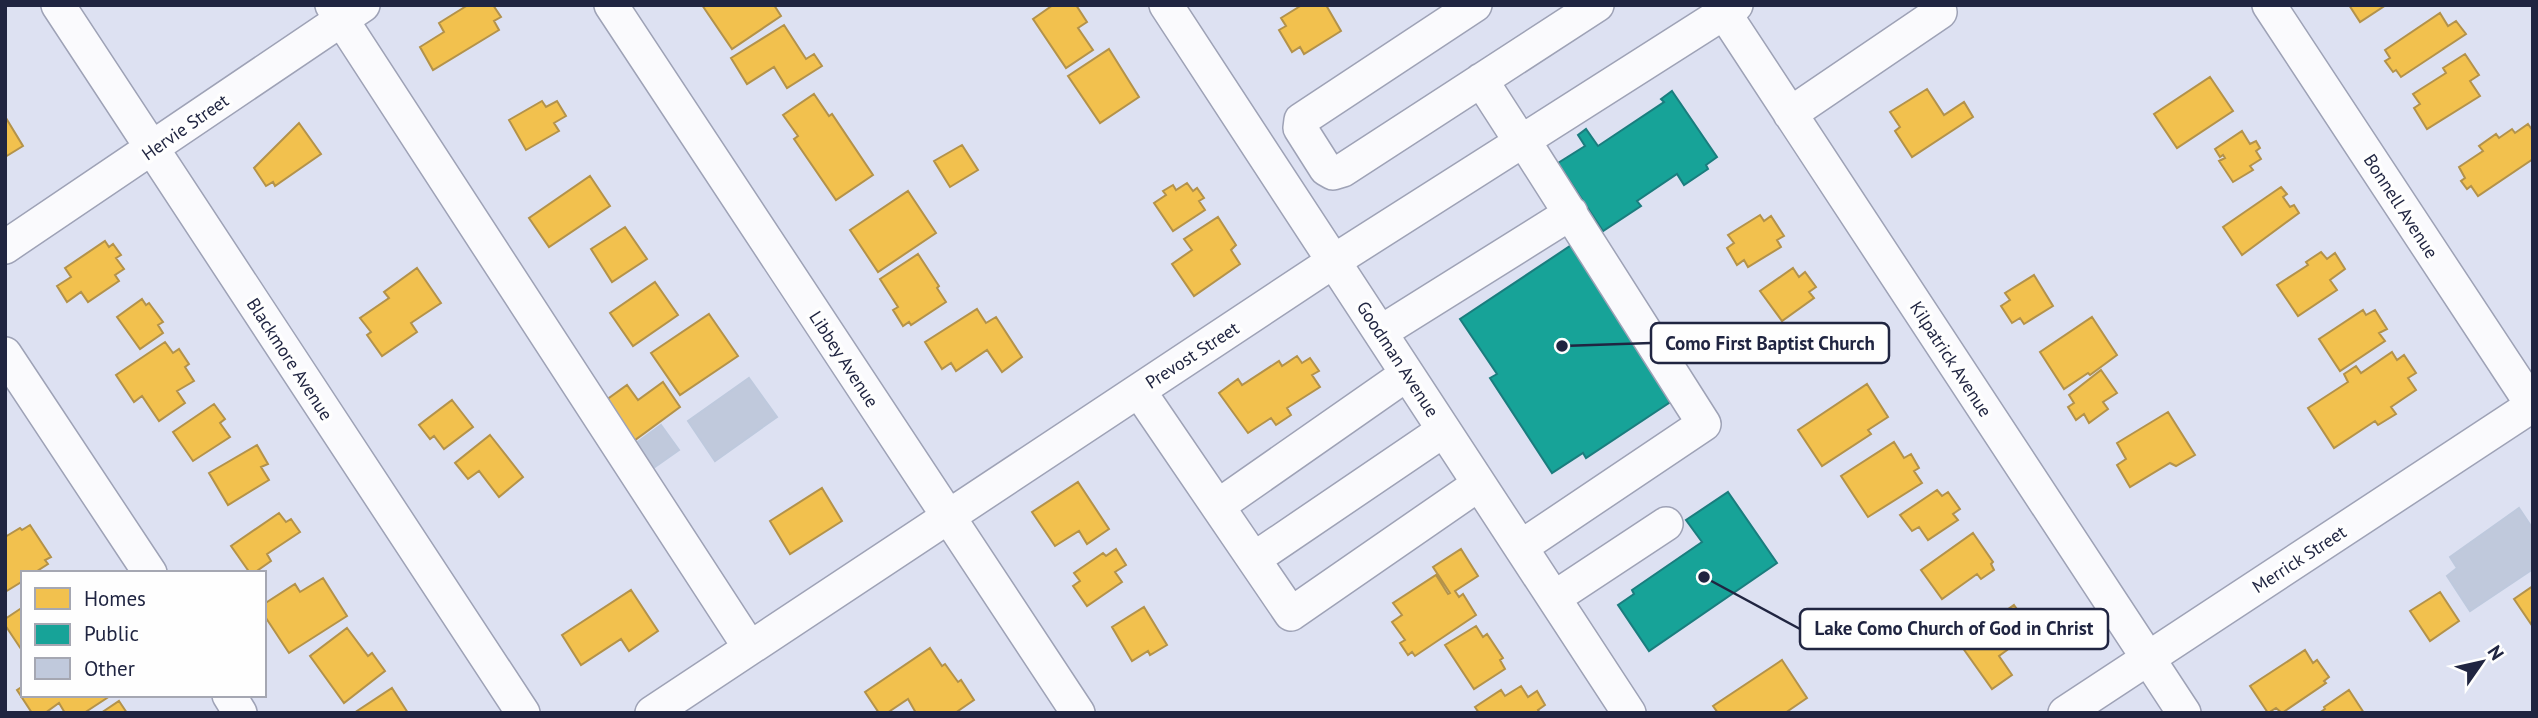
<svg xmlns="http://www.w3.org/2000/svg" width="2538" height="718" viewBox="0 0 2538 718" font-family="'PT Sans',sans-serif">
<style>
.homes{fill:#f2c14e;stroke:#b3924a;stroke-width:2}
.public{fill:#17a398;stroke:#1a7d7e;stroke-width:2}
.building{fill:#c0c9dc;stroke:#bec9dd;stroke-width:2}
.lines{fill:none;stroke-linecap:round;stroke-linejoin:round}
.minor-casing{stroke:#9ea2b6;stroke-width:36}
.minor{stroke:#fafafd;stroke-width:33}
.labels{text-anchor:middle;dominant-baseline:central;stroke-width:7;stroke-linejoin:round;paint-order:stroke}
.street-label{font-size:18px;fill:#202541;stroke:#fefefe}
.leader{fill:none;stroke:#202541;stroke-width:2.5}
.callout-dot{fill:#202541;stroke:#fefefe;stroke-width:2.5}
.callout{fill:#fefefe;stroke:#202541;stroke-width:2.5}
.callout-label{font-size:19px;text-anchor:middle;font-weight:bold;fill:#202541}
</style>
<rect width="100%" height="100%" fill="#dde1f2"/>
<!-- homes -->
<path class="homes" d="M468 5H493L501 17 494 21 499 30 433 70 420 47 444 32 439 23Z
M702 5H774L781 16 732 49Z
M1053 5H1076L1087 22 1078 28 1093 50 1066 68 1033 19Z
M1302 5H1326L1341 31 1304 54 1300 47 1292 52 1279 30 1286 26 1281 18Z
M2349 5H2386L2360 22Z
M2440 13 2448 26 2456 21 2466 34 2401 77 2396 70 2393 72 2385 61 2390 58 2385 50Z
M784 25 806 59 814 54 822 66 787 88 774 67 747 84 731 58Z
M1109 49 1139 97 1100 123 1068 76Z
M2465 54 2479 75 2470 81 2480 96 2427 129 2414 108 2420 104 2413 94 2446 73 2443 68Z
M2210 77 2233 111 2177 148 2154 114Z
M1927 89 1944 115 1964 102 1973 117 1912 157 1895 131 1900 127 1890 112Z
M814 94 829 116 832 114 873 175 836 200 794 139 798 136 783 115Z
M542 101 546 107 557 101 566 116 554 123 559 131 526 150 509 120Z
M6 118 23 146 5 157V119Z
M299 123 321 154 275 186 273 182 266 186 254 168Z
M2528 124 2533 131V159L2478 196 2471 186 2467 189 2461 181 2465 178 2459 167 2483 151 2479 146 2496 134 2499 138 2512 129 2515 133Z
M2242 131 2250 144 2256 141 2260 148 2256 151 2261 159 2250 166 2253 170 2233 182 2219 161 2225 158 2223 155 2220 157 2215 149Z
M962 145 978 170 950 187 934 161Z
M590 176 610 206 549 247 529 218Z
M1187 183 1193 191 1197 188 1204 198 1199 201 1205 210 1173 231 1154 203 1166 195 1163 191 1173 185 1176 190Z
M2281 187 2287 194 2283 197 2290 207 2294 205 2299 213 2242 255 2223 227Z
M908 191 936 233 878 272 850 230Z
M1760 215 1764 221 1771 216 1784 236 1777 240 1781 247 1748 267 1744 260 1737 265 1727 248 1734 243 1728 235Z
M1218 217 1236 245 1231 250 1240 264 1194 296 1172 264 1192 250 1184 239Z
M625 227 647 259 612 282 591 249Z
M105 241 109 247 113 244 121 255 116 258 124 269 115 275 119 281 88 302 81 292 67 302 57 286 71 277 65 268Z
M2321 252 2327 259 2335 253 2345 269 2330 280 2337 290 2298 316 2277 285 2308 265 2306 262Z
M918 254 939 286 937 288 946 302 911 325 909 322 903 326 893 310 898 307 880 279Z
M417 268 441 303 411 323 417 332 382 356 367 335 371 332 360 318 389 298 384 292Z
M1793 268 1799 277 1805 272 1816 287 1809 292 1814 298 1782 321 1760 291Z
M2034 275 2053 306 2024 324 2020 318 2012 323 2001 306 2010 300 2005 293Z
M655 282 678 315 633 346 610 313Z
M142 299 146 305 149 303 163 322 158 325 163 333 140 349 117 317Z
M977 309 986 323 996 317 1022 357 1002 372 987 350 956 371 951 363 942 369 925 342Z
M2363 310 2366 315 2375 310 2387 329 2379 333 2385 341 2340 371 2319 339Z
M709 314 738 356 680 395 651 353Z
M2092 317 2117 355 2090 375 2088 373 2064 389 2040 352Z
M165 342 173 353 179 349 189 364 185 367 194 381 177 391 185 403 159 421 142 396 134 402 116 375Z
M2392 352 2397 360 2404 355 2416 373 2408 378 2416 390 2391 407 2396 414 2378 425 2375 421 2334 448 2308 408 2348 382 2344 374 2356 366 2361 373Z
M1297 356 1302 363 1310 358 1319 371 1312 375 1320 387 1287 408 1291 415 1276 425 1271 418 1248 433 1219 393 1238 379 1242 385 1279 361 1282 366Z
M2101 370 2117 393 2103 402 2108 409 2089 423 2084 414 2076 420 2068 407 2074 403 2069 395Z
M663 382 680 407 631 443 602 403 627 385 638 400Z
M1867 384 1888 417 1868 430 1871 434 1822 466 1798 430Z
M452 400 473 427 444 449 434 436 430 439 419 425Z
M214 404 225 419 220 423 230 437 193 461 173 432Z
M2168 412 2195 455 2176 466 2170 463 2130 487 2117 465 2126 459 2117 443Z
M490 435 523 477 499 497 479 471 468 479 455 463Z
M1894 442 1904 458 1911 454 1919 468 1914 471 1922 483 1868 517 1841 476Z
M257 445 268 464 261 467 269 480 228 505 209 473Z
M1078 482 1109 529 1087 544 1079 531 1055 546 1032 512Z
M822 488 842 521 790 554 770 521Z
M1937 490 1942 496 1948 492 1960 509 1953 514 1958 520 1928 540 1919 527 1912 531 1900 515Z
M279 513 286 522 291 519 300 532 267 554 271 561 254 573H250L231 546Z
M30 525 51 557 45 560 48 564 34 573H23V581L5 592V537L20 528 22 530Z
M1973 533 1993 562 1991 564 1994 570 1981 579 1977 574 1942 599 1921 570Z
M1116 549 1126 565 1115 572 1122 582 1087 606 1073 586 1080 581 1074 573 1103 553 1106 556Z
M1461 549 1478 576 1455 591 1459 597 1463 594 1476 615 1415 656 1412 652 1408 655 1400 643 1405 640 1392 622 1402 615 1393 603 1436 575 1448 594 1450 593 1433 567Z
M323 578 347 616 289 653 264 615V604L295 584 300 592Z
M2533 586V627L2514 599Z
M631 590 658 631 629 651 621 639 581 665 562 635Z
M2440 592 2459 621 2430 641 2410 611Z
M2014 605 2033 631 1999 656 2012 675 1992 689 1955 637 1969 627 1973 634Z
M23 607V652L5 625V619Z
M1144 607 1167 645 1150 655 1148 651 1132 661 1112 627Z
M1476 626 1483 637 1487 634 1503 658 1500 660 1505 669 1474 689 1445 645Z
M347 628 368 656 372 653 385 671 344 703 310 656Z
M930 648 942 666 945 664 958 682 961 680 974 700 955 713H916L908 699 887 713H879L865 692Z
M2305 650 2313 663 2317 660 2329 677 2324 681 2326 683 2282 713 2276 708 2268 713 2250 686Z
M1782 660 1807 698 1785 713H1718L1713 706Z
M23 686V695L110 696 84 713H65L59 703 45 713H32L17 690Z
M1521 686 1528 697 1537 691 1545 705 1538 710 1540 713H1479L1475 707 1501 690 1505 696Z
M392 688 408 713H354Z
M2349 690 2364 713H2319L2325 709 2324 707Z
M119 701 127 713H101Z"/>
<!-- public -->
<path class="public" d="M1672 91 1717 157 1706 165 1708 169 1684 185 1677 174 1637 201 1641 206 1603 231 1558 163 1585 146 1578 135 1586 129 1598 146 1664 102 1661 99Z
M1576 242 1678 397 1586 458 1583 453 1552 473 1490 378 1497 374 1460 319Z
M1728 492 1777 563 1649 651 1618 605 1634 594 1632 590 1702 542 1686 520Z"/>
<!-- building -->
<path class="building" d="M749 378 777 417 715 461 688 421Z
M661 425 679 450 649 471 632 446Z
M2519 508 2533 529V569L2470 611 2447 576 2457 568 2450 557Z"/>
<g class="lines">
<!-- minor casing -->
<g class="minor-casing">
<path id="minor" d="M58 5 523 713
M332 5 750 648
M611 5 1078 713
M1166 5 1629 713
M1475 5 1301 120 1300 128 1326 169 1333 173 1343 170 1597 5
M1719 5 2184 713
M2269 5 2533 406
M1481 80 1521 142
M1790 114 1940 12 1936 5
M5 247 363 5
M1381 332 1571 213
M5 354 150 573
M1139 391 1291 614 1479 484
M1218 506 1407 374
M1521 547 1704 424 1524 141
M1254 559 1444 430
M1554 598 1666 524
M229 695 240 713
M652 713 1334 261 1736 5
M2065 713 2533 405"/>
</g>
<!-- minor -->
<use href="#minor" class="minor"/>
</g>
<g class="labels">
<!-- street labels -->
<g class="street-label">
<text transform="translate(185 127) rotate(-35)">Hervie Street</text>
<text transform="translate(2401 206) rotate(57)">Bonnell Avenue</text>
<text transform="translate(1192 355) rotate(-33)">Prevost Street</text>
<text transform="translate(290 359) rotate(57)">Blackmore Avenue</text>
<text transform="translate(844 359) rotate(57)">Libbey Avenue</text>
<text transform="translate(1398 359) rotate(57)">Goodman Avenue</text>
<text transform="translate(1951 359) rotate(57)">Kilpatrick Avenue</text>
<text transform="translate(2299 559) rotate(-33)">Merrick Street</text>
</g>
</g>
<!-- callouts -->
<path class="leader" d="M1562 346L1651 343M1704 577L1800 629"/>
<g class="callout-dot">
<circle cx="1562" cy="346" r="7"/>
<circle cx="1704" cy="577" r="7"/>
</g>
<g class="callout">
<rect x="1651" y="323" width="238" height="40" rx="7"/>
<rect x="1800" y="609" width="308" height="40" rx="7"/>
</g>
<g class="callout-label">
<text x="1770" y="350">Como First Baptist Church</text>
<text x="1954" y="635">Lake Como Church of God in Christ</text>
</g>
<!-- border -->
<rect width="2538" height="718" fill="none" stroke="#202541" stroke-width="14"/>
<!-- legend -->
<rect x="21" y="571" width="245" height="126" fill="#fefefe" stroke="#a5a7b2" stroke-width="2"/>
<rect x="35" y="588" width="35" height="21" fill="#f2c14e" stroke="#a5a7b2" stroke-width="2"/>
<text x="84" y="606" font-size="21" fill="#202541">Homes</text>
<rect x="35" y="624" width="35" height="21" fill="#17a398" stroke="#a5a7b2" stroke-width="2"/>
<text x="84" y="641" font-size="21" fill="#202541">Public</text>
<rect x="35" y="658" width="35" height="21" fill="#c0c9dc" stroke="#a5a7b2" stroke-width="2"/>
<text x="84" y="676" font-size="21" fill="#202541">Other</text>
<!-- north arrow -->
<g transform="translate(2482 662) rotate(56)" stroke="#fefefe" stroke-width="5" paint-order="stroke">
<path d="M0-5L12 26L0 18L-12 26Z" fill="#202541"/>
<text y="-10" font-size="19" font-weight="bold" text-anchor="middle" fill="#202541">N</text>
</g>
</svg>
